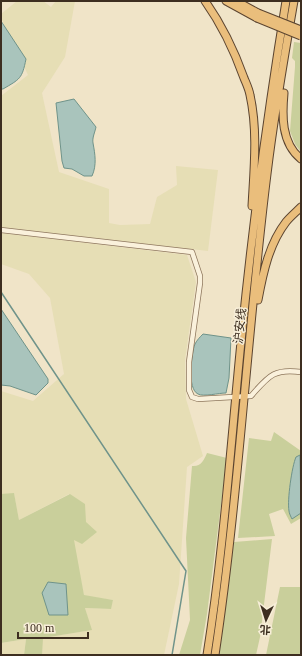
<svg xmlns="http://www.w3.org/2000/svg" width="302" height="656" viewBox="0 0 302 656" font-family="'Times New Roman','Noto Sans SC',serif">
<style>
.farmland{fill:#e6deb5}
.green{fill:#c9cf9b}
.water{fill:#a9c4bc;stroke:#6f938a}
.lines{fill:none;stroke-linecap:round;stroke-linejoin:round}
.stream{stroke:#6f938a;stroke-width:1.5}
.minor-casing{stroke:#8d765c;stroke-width:6}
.trunk-casing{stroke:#5b4430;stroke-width:9}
.minor{stroke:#faf1dc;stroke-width:4.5}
.trunk{stroke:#eabe7c;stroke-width:7}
.trunk-bridge-casing{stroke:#5b4430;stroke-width:9;stroke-linecap:butt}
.trunk-bridge{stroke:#eabe7c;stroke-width:7}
.labels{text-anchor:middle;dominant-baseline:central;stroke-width:3;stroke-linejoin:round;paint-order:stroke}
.street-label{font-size:12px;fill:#3d2e20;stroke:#f7eed8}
</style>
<rect width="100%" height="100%" fill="#f0e4c8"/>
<!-- farmland -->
<path class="farmland" d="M17 1H43L51 7 56 1H75L65 57 42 93 59 172 109 189V223L120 225 150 224 157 197 177 185 176 166 218 170 208 251 1 227V96L28 75 1 18V14Z
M1 233 187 255 196 282 185 360 186 399 203 456 187 467 179 584 164 655H42V638L91 630 85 608 110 609 113 600 84 596 73 540 86 522 69 494 19 520 14 494H1V391L33 401 64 374 50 298 29 274 1 264Z
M26 639 24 655H1V643Z"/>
<!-- green -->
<path class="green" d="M294 42 301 43V152L295 144 290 131 295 67V61L292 58Z
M274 432 301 451V518L291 524 283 509 269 514 275 536 238 538 249 438 271 441Z
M207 453 227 458 207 614 200 655H179L190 620 186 538 192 466C201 467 204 460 207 453Z
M14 493 19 520 70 494 85 504 86 522 97 532 82 544 74 540 84 595 113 600 111 609 85 608 92 630 43 638 42 655H24L26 639 1 643V494Z
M272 539 260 637 256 655H217L234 542Z
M280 587H301V655H266Z"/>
<!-- water -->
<path class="water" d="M1 21 26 59C22 79 20 79 3 89H1Z
M74 99 96 127C95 132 92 138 93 143 95 154 97 165 92 176H84L72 169 64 168 62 161 56 103Z
M1 309 48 379V383L36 395 10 386 1 385Z
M203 334 231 338 229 378 226 393C219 393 203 397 198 394 187 389 191 354 195 344 197 340 200 337 203 334Z
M300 455 301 513 292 519C291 517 289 513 289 511 287 500 292 466 296 457Z
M48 582 66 584 68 615H49L42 593Z"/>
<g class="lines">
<!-- stream -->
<path class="stream" d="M1 292 186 571 172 655"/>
<!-- minor casing -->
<g class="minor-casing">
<path id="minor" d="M1 230 192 252 200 276V283L189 362V390L192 397 198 399 251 396C268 377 273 368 301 372"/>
</g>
<!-- trunk casing -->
<g class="trunk-casing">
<path id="trunk" d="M205 1C222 25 234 50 244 78 246 83 249 89 250 95 258 131 254 169 252 206
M226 1 257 18
M236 1 258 13
M284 93C282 115 281 143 301 159
M258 300C263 273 269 244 286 222 290 217 296 212 301 207
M207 655C224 548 231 440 242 332 253 222 268 111 286 1
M215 655C239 496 247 334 267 174 274 116 284 58 294 1"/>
</g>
<!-- minor -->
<use href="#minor" class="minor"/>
<!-- trunk -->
<use href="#trunk" class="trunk"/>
<!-- trunk-bridge casing -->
<g class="trunk-bridge-casing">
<path id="trunk-bridge" d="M258 13 301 30
M257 18 301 36"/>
</g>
<!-- trunk-bridge -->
<use href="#trunk-bridge" class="trunk-bridge"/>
</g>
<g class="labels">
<!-- street labels -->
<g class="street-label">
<text transform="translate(240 326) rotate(-84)">沪安线</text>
</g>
</g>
<!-- border -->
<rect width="302" height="656" fill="none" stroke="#3d2e20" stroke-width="4"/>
<!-- north arrow -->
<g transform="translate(266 620) rotate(184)" stroke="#f7eed8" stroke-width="3" paint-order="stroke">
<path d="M0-3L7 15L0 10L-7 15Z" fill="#3d2e20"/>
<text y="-6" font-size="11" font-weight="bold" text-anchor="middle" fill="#3d2e20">北</text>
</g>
<!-- scale -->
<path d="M18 632v6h70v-6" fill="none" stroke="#3d2e20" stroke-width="2"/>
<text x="24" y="632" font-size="12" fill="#3d2e20" stroke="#f7eed8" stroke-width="3" paint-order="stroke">100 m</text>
</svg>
